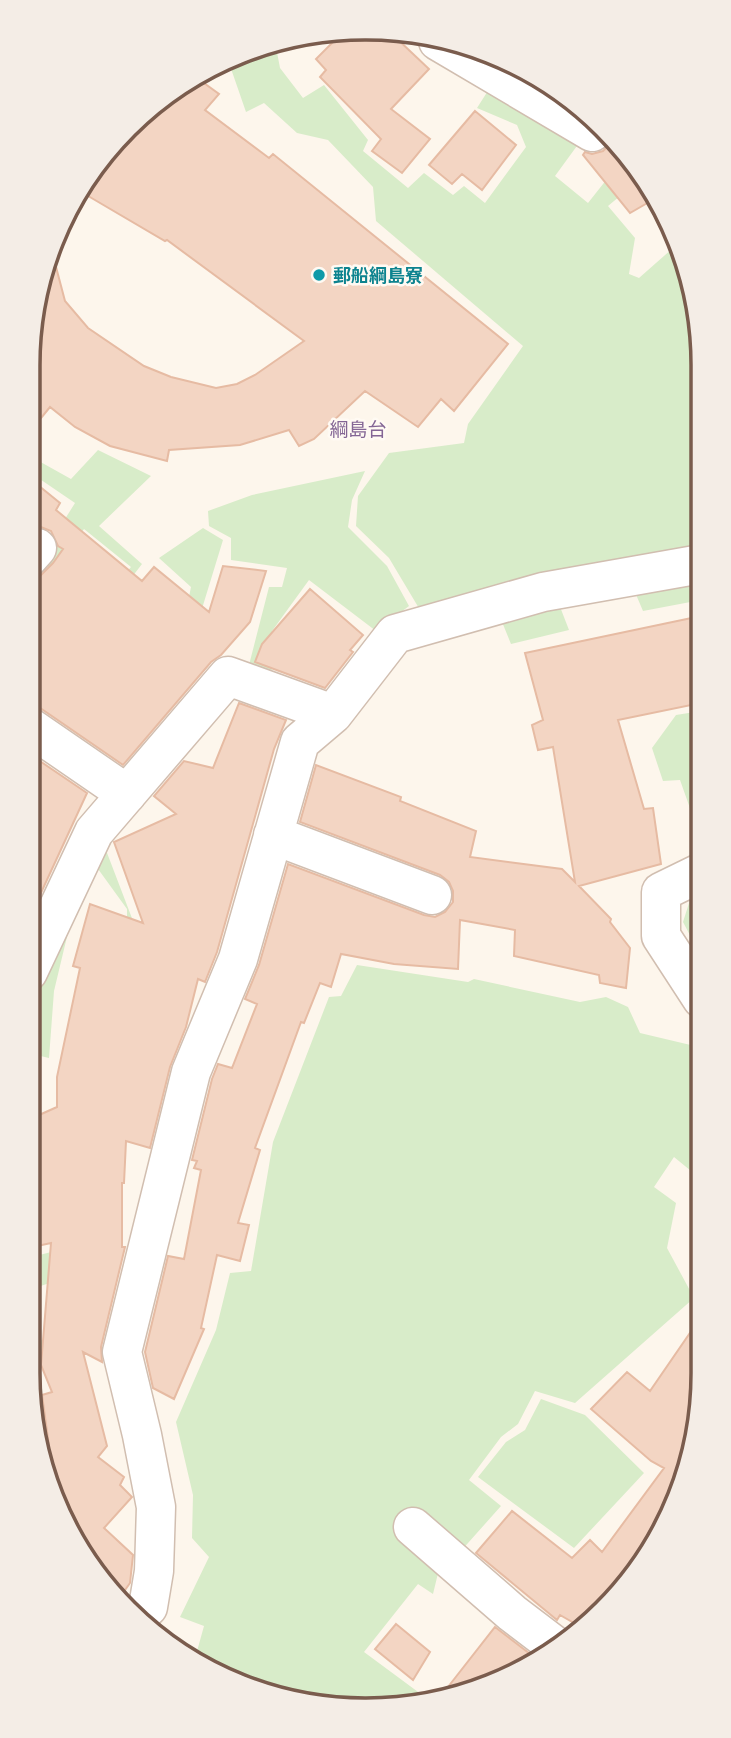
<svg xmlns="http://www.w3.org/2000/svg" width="731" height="1738" viewBox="0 0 731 1738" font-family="'Roboto Condensed','Noto Sans JP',sans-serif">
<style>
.green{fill:#d8ecc9}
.building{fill:#f3d5c3;stroke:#e6bba3;stroke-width:2}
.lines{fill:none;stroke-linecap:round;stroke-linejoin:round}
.minor-casing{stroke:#d1beb0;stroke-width:41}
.minor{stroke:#fff;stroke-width:38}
.culture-dot{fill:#0f9aa8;stroke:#fffaf3;stroke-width:2.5}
.labels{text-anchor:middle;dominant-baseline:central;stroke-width:5;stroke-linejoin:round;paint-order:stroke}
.culture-label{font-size:18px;font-weight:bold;fill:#0d838f;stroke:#fffaf3;text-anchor:start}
.neighbourhood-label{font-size:19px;fill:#846695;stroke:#fffaf3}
.rim{fill:none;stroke:#7a5c4d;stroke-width:3.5}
</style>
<rect width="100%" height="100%" fill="#fdf6ec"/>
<!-- green -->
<path class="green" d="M276 47 280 68 303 98 324 85 368 140 363 151 408 188 424 173 453 195 464 186 485 203 526 147 517 125 477 108 491 86 582 139 555 176 588 203 622 160 626 191 608 206 635 238 629 274 639 278 673 248 680 255 700 321 701 600 643 611 626 571 550 581 569 630 511 644 491 595 423 615 389 558 356 526 358 496 389 453 464 443 468 424 523 346 376 221 373 187 328 140 297 133 264 103 246 112 228 60Z
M98 450 151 476 99 526 142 564 35 703 65 643 131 567 84 529 53 571 40 559 75 503 28 471V455L71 479Z
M365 471 352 500 348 527 387 566 409 606 376 631 309 580 272 631 276 637 278 662 268 674 249 665 269 587H282L287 568 231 560V538L209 526 208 511 252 495Z
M203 528 223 540 193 638 185 617 191 587 159 558Z
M701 711V827L697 828 680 780 663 781 652 748 676 715Z
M104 845 138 934 127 940V909L93 862Z
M702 894V958L683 922 690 900Z
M76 899 54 991 49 1058 28 1053V1011L37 984Z
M357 965 468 982 474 979 580 1002 606 997 628 1007 640 1033 699 1047 702 1053V1180L674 1157 654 1187 676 1203 667 1248 694 1298 575 1403 535 1391 518 1424 501 1437 469 1480 501 1506 460 1552 440 1565 433 1594 418 1584 364 1652 433 1703 321 1707 194 1662 204 1626 180 1617 209 1557 192 1538 193 1495 176 1422 216 1330 230 1273 251 1271 273 1142 329 997 341 996Z
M55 1251 58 1280 35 1288 40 1339 51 1347 49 1355 28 1348V1258Z
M541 1399 585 1415 644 1473 574 1548 478 1477 506 1442 525 1430Z"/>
<!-- building -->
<path class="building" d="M346 29 393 35 429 69 391 109 430 139 402 173 372 151 381 139 320 77 326 70 316 59Z
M197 78 219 94 205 110 269 158 273 154 508 344 454 411 441 399 418 427 365 391 314 439 299 446 289 430 240 445 169 450 167 461 110 446 75 427 50 407 28 434V366L46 257 51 248 65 301 88 328 144 366 171 377 216 388 237 384 255 375 304 341 167 240 165 241 83 193 111 143Z
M475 111 516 145 482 190 462 174 452 184 429 165Z
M613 137 620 143 656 198 630 213 583 155 585 152 592 154 603 151 610 144Z
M28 477 60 503 56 510 142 581 154 567 209 612 223 566 266 571 250 622 221 655 211 662 123 765 40 708 28 704V588L53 563 63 549 58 546 51 531 41 527 28 529Z
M310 589 363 635 350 650 353 652 325 688 255 662 262 644Z
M701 616V703L618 720 644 809 653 808 661 864 579 886 611 919 610 922 630 948 626 988 600 983 599 975 514 956 515 930 460 920 458 969 394 964 341 954 331 987 320 983 304 1023 301 1022 255 1148 260 1150 238 1223 249 1225 240 1261 217 1255 201 1328 204 1329 174 1399 153 1388 145 1352 168 1256 184 1259 201 1170 194 1168 197 1161 192 1160 212 1079 218 1064 232 1068 257 1004 245 999 259 965 288 864 424 915 435 917 445 912 453 902V891L449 882 440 875 300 822 316 765 401 797 400 801 476 831 470 857 562 869 575 882 553 747 538 750 532 725 543 720 525 653Z
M239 703 286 720 274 749 217 952 205 982 198 979 186 1027 170 1067 150 1148 126 1141 124 1183H122V1247H125L101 1347 102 1362 83 1352 107 1446 98 1457 124 1477 120 1485 132 1497 104 1528 133 1555 130 1583 118 1600 111 1595 46 1481 42 1454 49 1446 42 1395 52 1392 41 1365 51 1243 28 1248V1120L57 1107V1077L80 968 73 966 90 904 143 923 114 842 176 814 154 796 184 761 213 768Z
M28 753 87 793 28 921Z
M703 1314V1373L685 1481 633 1578 581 1627 560 1615 557 1620 476 1553 512 1511 572 1558 590 1540 602 1552 664 1468 651 1461 591 1409 627 1372 650 1391Z
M396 1624 430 1652 413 1680 375 1649Z
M495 1627 534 1657 531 1662 437 1701Z"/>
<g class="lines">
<!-- minor casing -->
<g class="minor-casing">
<path id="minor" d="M438 41 592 132
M28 558 37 548
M28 726 127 794
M273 835 432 895
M702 872 661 892V936L702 999
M28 972 94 832 228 676 333 714
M413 1527 512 1613 558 1648
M138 1616 148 1607 154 1571 156 1507 142 1435 122 1352 191 1072 238 959 300 742 333 714 395 634 543 592 701 564"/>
</g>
<!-- minor -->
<use href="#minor" class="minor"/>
</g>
<!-- markers -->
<circle class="culture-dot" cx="319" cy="275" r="7"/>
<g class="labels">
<!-- culture labels -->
<g class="culture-label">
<text x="333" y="275">郵船綱島寮</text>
</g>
<!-- neighbourhood labels -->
<g class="neighbourhood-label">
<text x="358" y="429">綱島台</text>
</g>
</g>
<!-- crop -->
<path d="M0 0H731V1738H0ZM365 40H366A325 325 0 0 1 691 365V1373A325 325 0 0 1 366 1698H365A325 325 0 0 1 40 1373V365A325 325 0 0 1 365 40Z" fill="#f4ede6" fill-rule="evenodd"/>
<path class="rim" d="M365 40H366A325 325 0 0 1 691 365V1373A325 325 0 0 1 366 1698H365A325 325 0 0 1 40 1373V365A325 325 0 0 1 365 40Z"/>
</svg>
